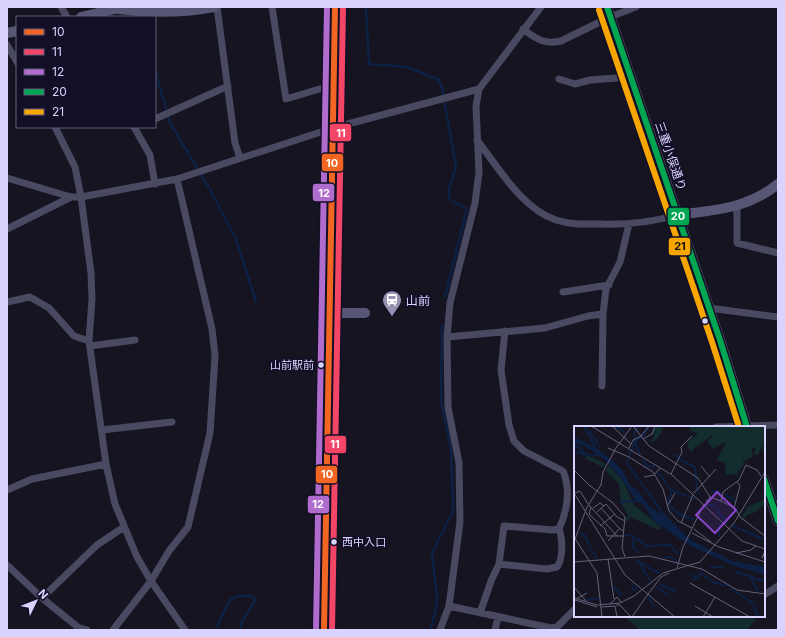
<svg xmlns="http://www.w3.org/2000/svg" width="785" height="637" viewBox="0 0 785 637" font-family="Inter,'Noto Sans JP',sans-serif">
<style>
.grass{fill:#132c2d}
.lines{fill:none;stroke-linecap:round;stroke-linejoin:round}
.stream{stroke:#0d2144;stroke-width:2.5}
.street{stroke:#4a4962;stroke-width:7}
.secondary{stroke:#575674;stroke-width:10}
.primary{stroke:#5e5373;stroke-width:11}
.bus-1-casing{stroke:#130f26;stroke-width:9}
.bus-2-casing{stroke:#130f26;stroke-width:9}
.bus-3-casing{stroke:#130f26;stroke-width:9}
.bus-4-casing{stroke:#130f26;stroke-width:9}
.bus-5-casing{stroke:#130f26;stroke-width:9}
.bus-1{stroke:#f26522;stroke-width:6}
.bus-2{stroke:#f34667;stroke-width:6}
.bus-3{stroke:#b06ccc;stroke-width:6}
.bus-4{stroke:#00a651;stroke-width:6}
.bus-5{stroke:#f7a600;stroke-width:6}
.bus-dot{fill:#d9d4ff;stroke:#130f26;stroke-width:1.5}
.labels{text-anchor:middle;dominant-baseline:central;stroke-width:4;stroke-linejoin:round;paint-order:stroke}
.bus-label{font-size:11px;fill:#d9d4ff;stroke:#130f26;text-anchor:end}
.street-label{font-size:12px;fill:#d9d4ff;stroke:#130f26}
.poi-label{font-size:12px;fill:#d9d4ff;stroke:#130f26;text-anchor:start}
.inset-river{fill:none;stroke:#0d2144;stroke-width:2}
.inset-road{fill:none;stroke:#64617a;stroke-width:1}
.view{fill:#8945c9;fill-opacity:0.15;stroke:#8945c9;stroke-width:2}
.inset-edge{fill:none;stroke:#d9d4ff;stroke-width:2}
.line-badge{stroke:#130f26;stroke-width:1.5}
.badge-label{font-size:11px;text-anchor:middle;font-weight:bold;fill:#fff}
.pale-badge-label{font-size:11px;text-anchor:middle;font-weight:bold;fill:#111}
</style>
<rect width="100%" height="100%" fill="#161421"/>
<!-- grass -->
<path class="grass" d="M624 616H752L756 620 748 628 750 630H640Z"/>
<g class="lines">
<!-- stream -->
<path class="stream" d="M366 7 369 64 407 67 439 80 442 88 456 166 449 189V199L467 209 445 297
M155 70 170 123 208 186 236 239 256 302
M215 630C222 622 225 600 235 597 240 596 246 596 251 596L255 600 242 622 240 630
M430 630 436 610 437 598 432 553 452 513 453 507 451 448 441 401 442 325"/>
<!-- street -->
<path class="street" d="M61 7 67 17
M217 7 235 143 240 158
M272 7 286 99 333 85
M523 29C536 39 545 45 561 41L610 17 636 7
M7 45 17 62
M559 79 575 84 590 80 630 77
M155 119 228 86
M55 127 75 167 81 197 91 273 92 299 89 341 106 464 115 504 137 557 151 581 185 630
M134 127 150 155 155 184
M477 140C498 167 522 209 556 220 571 225 586 224 602 224 628 225 652 222 677 215
M7 178 71 197H81L177 179 333 128 479 89
M737 206V243L778 253
M7 229 71 197
M563 292 609 285
M7 302 30 297 49 308 74 336 89 341
M709 308 778 317
M505 331 501 370 509 425 514 441 524 451 563 471C571 489 567 512 559 529 563 539 563 559 557 567L547 569 499 564 504 526 553 530 559 529
M447 337 545 328 588 316 603 314
M90 346 135 340
M602 386 603 314 606 289 620 262 629 224
M716 427 778 425
M102 430 172 422
M7 490 32 479 106 464
M7 565 42 598
M764 595 778 586
M449 606 551 628 557 627 575 609
M480 613 491 581 499 564
M87 630 79 628 42 598 97 545 124 527
M113 630 151 581 169 551 188 527 210 433 215 356 212 329 177 179
M440 630 449 606 460 522 459 463 448 407 447 337 450 303 475 203 479 172 476 106 479 89 541 7
M495 630 498 617"/>
<!-- secondary -->
<path class="secondary" d="M607 7 720 340 747 427
M118 9C150 13 182 13 214 7
M81 17 123 7
M7 33 17 31
M677 215C715 210 747 209 778 184
M329 313H365
M764 479 778 521"/>
<!-- primary -->
<path class="primary" d="M324 630 335 7"/>
<!-- bus-1 casing -->
<g class="bus-1-casing">
<path id="bus-1" d="M324 630 335 7"/>
</g>
<!-- bus-2 casing -->
<g class="bus-2-casing">
<path id="bus-2" d="M332 630 343 7"/>
</g>
<!-- bus-3 casing -->
<g class="bus-3-casing">
<path id="bus-3" d="M316 630 327 7"/>
</g>
<!-- bus-4 casing -->
<g class="bus-4-casing">
<path id="bus-4" d="M607 7 720 340 747 427
M764 479 778 521"/>
</g>
<!-- bus-5 casing -->
<g class="bus-5-casing">
<path id="bus-5" d="M599 10 712 342 739 427"/>
</g>
<!-- bus-1 -->
<use href="#bus-1" class="bus-1"/>
<!-- bus-2 -->
<use href="#bus-2" class="bus-2"/>
<!-- bus-3 -->
<use href="#bus-3" class="bus-3"/>
<!-- bus-4 -->
<use href="#bus-4" class="bus-4"/>
<!-- bus-5 -->
<use href="#bus-5" class="bus-5"/>
</g>
<!-- icons -->
<defs>
<g id="station-pin" transform="scale(1)"><path d="M0 17L-7.5 6A9.5 9.5 0 1 1 7.5 6Z" fill="#9591b1" stroke="#130f26"/><path d="M-3-6H3Q5-6 5-4V2Q5 4 3 4L4.5 6H3L1.5 4h-3L-3 6H-4.5L-3 4Q-5 4-5 2V-4Q-5-6-3-6ZM-3.5-4v3h7v-3ZM-3.5 1v1.5H-2V1ZM2 1v1.5H3.5V1Z" fill="#fff"/></g>
</defs>
<g fill-rule="evenodd">
<use href="#station-pin" x="392" y="300"/>
</g>
<!-- markers -->
<g class="bus-dot">
<circle cx="705" cy="321" r="3.5"/>
<circle cx="321" cy="365" r="3.5"/>
<circle cx="334" cy="542" r="3.5"/>
</g>
<g class="labels">
<!-- bus labels -->
<g class="bus-label">
<text x="314" y="365">山前駅前</text>
<text x="342" y="542" text-anchor="start">西中入口</text>
</g>
<!-- street labels -->
<g class="street-label">
<text transform="translate(671 156) rotate(71)">三重小俣通り</text>
</g>
<!-- poi labels -->
<g class="poi-label">
<text x="406" y="300">山前</text>
</g>
</g>
<!-- overview -->
<g transform="translate(574 426)">
<rect width="191" height="191" fill="#161421"/>
<path d="M12 30 18 31 32 38 30 42 11 32ZM35 40 49 55 60 79 87 101 85 104 56 91 54 96 52 95V91H55L47 77 45 58 31 44Z" fill="#132c2d"/>
<path d="M81 0H88L89 3 84 12 79 16 75 14 79 13 81 7 71 13 78 9ZM116 0H191V29L188 24 190 16 184 29H180L181 23 177 20 179 31 173 33 174 36 170 34 168 36 171 37 163 47 164 52 161 48 152 49 151 37 143 34 152 16 138 23 137 19H134L135 15H133L140 10H137L125 19 123 17 118 26 114 22V15L124 7 116 5ZM191 73V77L182 86 173 89 170 93 168 92 173 81Z" fill="#132c2d"/>
<path d="M120 0H142L128 12 125 19 119 21V15L127 3Z" fill="#132c2d"/>
<path d="M0 11 21 21 39 35 49 45 56 60 63 64 77 82 93 91 117 114 158 135 191 141V149L158 139 117 120 93 104 79 94 70 79 62 75 46 51 30 33 25 30 13 29 23 28 11 20 1 17 0 20Z" fill="#0d2144"/>
<path class="inset-river" d="M10 0 22 23M76 0 68 11 61 14 53 37 93 93M41 2 45 1 51 7M15 4 26 21M61 14 60 6 65 0M61 15 66 29M1 19 12 28M0 26 16 29M101 28 105 33 121 41 123 63 126 68M68 33 75 41 81 40M84 47 93 58M93 59 97 64 121 73M136 68 141 65 147 67M150 68 161 75M45 76 63 75M94 77 98 65M131 78 137 79 143 84M95 80 109 90 121 94M143 85 154 97M159 100 191 114M5 107 11 109 15 119M50 109 59 110 60 123 66 127M61 111 72 120 96 119 104 129M145 111 146 98M16 121 23 133M89 132 97 131 104 135M63 135 85 147M66 139 76 154M136 141H149M162 146 176 150 184 166M119 147 121 153 127 147 139 156 153 160M175 150 191 156M58 157 59 164 64 163M85 158 103 166M81 160 95 169M39 161 48 170M156 162 180 178 182 189 188 191M74 171 81 181M13 174 25 172"/>
<path class="inset-road" d="M17 0 98 49 168 115 191 123M38 0 57 18M59 0 75 20 124 52 136 71M69 13 78 8 81 0M34 22 55 31 79 46 89 63 95 85 104 95 118 102M55 22 59 14 67 10 75 0M127 40 136 51M0 44 15 59 39 77 51 91 48 122 51 131M97 48 108 26 107 21 118 10M70 51 80 49 86 42M165 54 172 39 183 44 187 50M0 67 51 149 101 191M1 67 6 65 14 78 43 110M119 68 142 43M147 75 161 82 166 91 191 110M132 76 136 71 147 75 149 66 165 54M94 79 101 67M17 81 15 88 31 103 33 110H50M19 82 26 77 30 80M27 82 46 103 50 105M160 82 166 60 163 56M23 86 32 78 43 91 51 95M107 97 119 69M26 100 41 88M120 103 137 116M118 107 145 121 191 136M0 111 23 147 28 191M1 113 13 81 27 59 29 46 42 22 58 0M34 115 45 103M162 127 177 124 182 120M190 127 188 132 191 125M34 133 40 173M0 136 75 130 128 143 163 164 191 168M103 142 109 121 130 78M116 157 176 191M0 161 12 175M74 168 87 151 95 147M0 172 23 179 46 177 60 170 89 147 126 136 160 97 191 46M2 173 13 167M1 174 23 181M36 178 43 171 47 176M42 179H46L57 191M121 180 139 191M27 181 41 180 43 191M58 191 74 168M129 191 141 171"/>
<path class="view" d="M143 66 162 84 141 107 122 89Z"/>
<rect width="191" height="191" class="inset-edge"/>
</g>
<g class="line-badge">
<rect x="329" y="123" width="23" height="19" rx="4" fill="#f34667"/>
<rect x="321" y="153" width="23" height="19" rx="4" fill="#f26522"/>
<rect x="312" y="183" width="23" height="19" rx="4" fill="#b06ccc"/>
<rect x="667" y="207" width="23" height="19" rx="4" fill="#00a651"/>
<rect x="668" y="237" width="23" height="19" rx="4" fill="#f7a600"/>
<rect x="324" y="435" width="23" height="19" rx="4" fill="#f34667"/>
<rect x="315" y="465" width="23" height="19" rx="4" fill="#f26522"/>
<rect x="307" y="495" width="23" height="19" rx="4" fill="#b06ccc"/>
</g>
<g class="badge-label">
<text x="341" y="137">11</text>
<text x="332" y="167">10</text>
<text x="324" y="197">12</text>
<text x="678" y="220">20</text>
<text x="335" y="448">11</text>
<text x="327" y="478">10</text>
<text x="318" y="508">12</text>
</g>
<g class="pale-badge-label">
<text x="680" y="250">21</text>
</g>
<!-- border -->
<rect width="785" height="637" fill="none" stroke="#d9d4ff" stroke-width="16"/>
<!-- legend -->
<rect x="16" y="16" width="140" height="112" fill="#130f26" stroke="#625e7d"/>
<rect x="24" y="29" width="20" height="6" fill="#f26522" stroke="#625e7d"/>
<text x="52" y="36" font-size="12" fill="#d9d4ff">10</text>
<rect x="24" y="49" width="20" height="6" fill="#f34667" stroke="#625e7d"/>
<text x="52" y="56" font-size="12" fill="#d9d4ff">11</text>
<rect x="24" y="69" width="20" height="6" fill="#b06ccc" stroke="#625e7d"/>
<text x="52" y="76" font-size="12" fill="#d9d4ff">12</text>
<rect x="24" y="89" width="20" height="6" fill="#00a651" stroke="#625e7d"/>
<text x="52" y="96" font-size="12" fill="#d9d4ff">20</text>
<rect x="24" y="109" width="20" height="6" fill="#f7a600" stroke="#625e7d"/>
<text x="52" y="116" font-size="12" fill="#d9d4ff">21</text>
<!-- north arrow -->
<g transform="translate(36 601) rotate(47)" stroke="#130f26" stroke-width="3" paint-order="stroke">
<path d="M0-3L7 15L0 10L-7 15Z" fill="#d9d4ff"/>
<text y="-6" font-size="11" font-weight="bold" text-anchor="middle" fill="#d9d4ff">N</text>
</g>
</svg>
